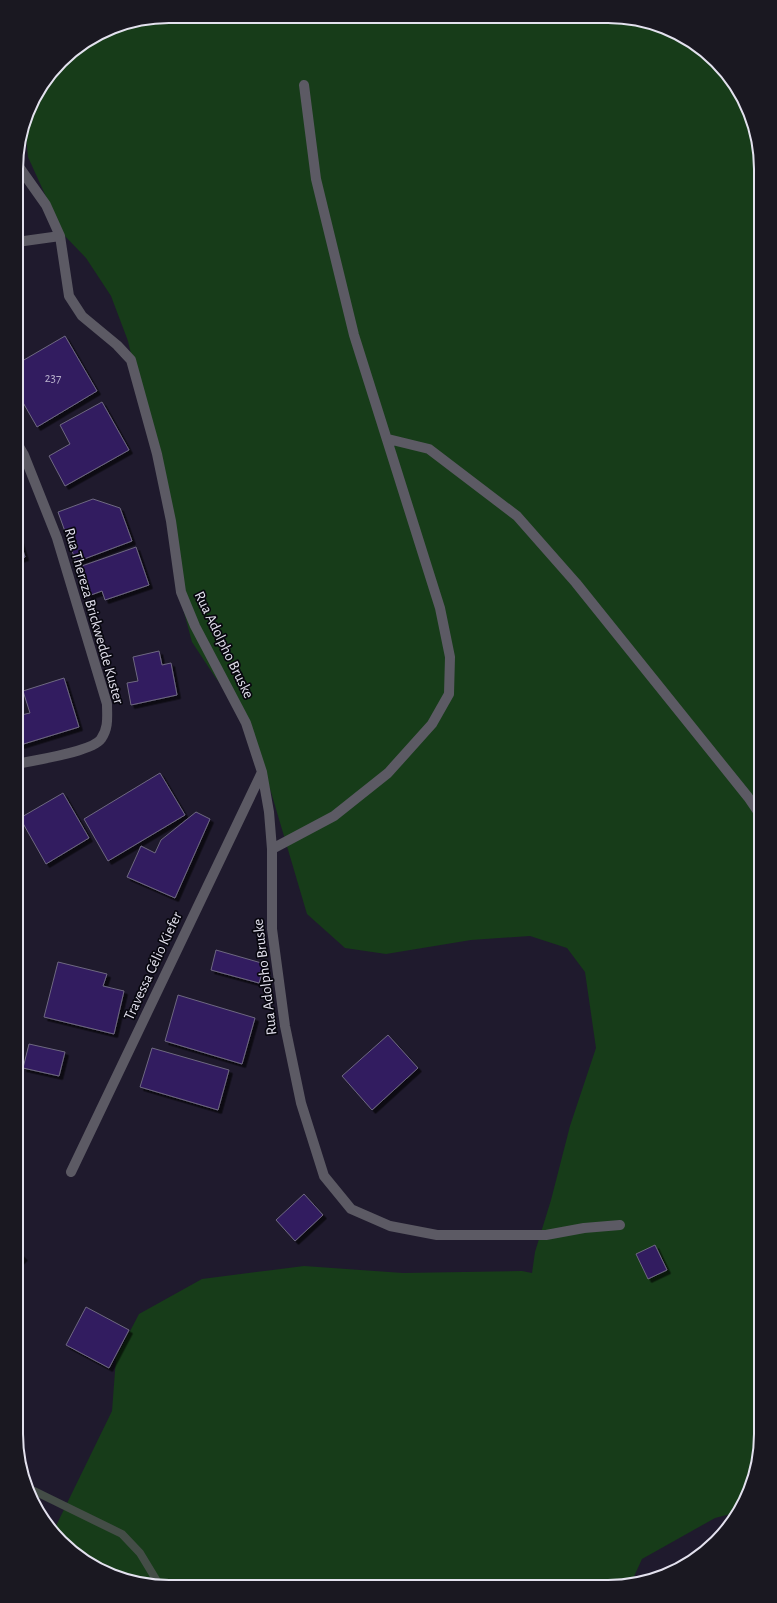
<svg xmlns="http://www.w3.org/2000/svg" width="777" height="1603" viewBox="0 0 777 1603" font-family="'Alegreya Sans',sans-serif">
<style>
.green{fill:#173c19}
.lines{fill:none;stroke-linecap:round;stroke-linejoin:round}
.stream{stroke:#444d47;stroke-width:8}
.building{fill:#331a61;stroke:#6e6981;filter:url(#shadow)}
.minor{stroke:#5c5a64;stroke-width:10}
.labels{text-anchor:middle;dominant-baseline:central;stroke-width:3.5;stroke-linejoin:round;paint-order:stroke}
.number-label{font-size:13px;fill:#b7afcb}
.street-label{font-size:15px;fill:#e3e1ee;stroke:#08070f}
.rim{fill:none;stroke:#e3e1ee;stroke-width:2}
</style>
<defs>
<filter id="shadow"><feDropShadow dx="3.5" dy="3.5" stdDeviation="0" flood-color="#0009"/></filter>
</defs>
<rect width="100%" height="100%" fill="#1f1a2d"/>
<!-- green -->
<path class="green" d="M169 16 637 19 676 32 709 54 735 84 753 120 761 169V1444L749 1492 738 1512 715 1518 642 1559 631 1583 608 1587 149 1586 110 1575 68 1549 53 1532 112 1411 116 1358 139 1314 202 1279 304 1266 403 1273 522 1271 532 1273 535 1252 551 1200 570 1126 596 1048 585 972 567 948 530 936 471 940 386 954 345 948 307 914 258 748 238 706 215 677 192 642 178 590 171 528 128 341 111 296 86 258 63 234 28 157 25 125 32 101 68 54 111 28Z"/>
<g class="lines">
<!-- stream -->
<path class="stream" d="M26 1487 122 1534 140 1553 160 1586"/>
</g>
<!-- building -->
<path class="building" d="M65 336 97 391 37 427 17 392V364Z
M102 402 129 450 65 486 49 456 70 444 60 425Z
M93 499 120 508 132 541 76 562 58 512Z
M17 531 25 557 17 560Z
M136 547 149 585 105 600 102 591 88 596 79 567Z
M159 651 162 665 171 663 177 695 131 705 127 683 138 681 133 657Z
M64 678 79 727 17 746V716L30 713 23 691Z
M160 773 185 815 108 861 84 819Z
M63 793 89 838 46 864 20 818Z
M196 812 210 819 175 898 127 877 141 846 155 853 161 840Z
M216 950 265 964 259 983 211 970Z
M58 962 107 974 103 986 124 991 114 1034 44 1017Z
M178 995 255 1018 242 1064 165 1041Z
M388 1035 418 1068 372 1110 342 1076Z
M29 1044 65 1052 59 1076 23 1068Z
M152 1048 229 1070 218 1110 140 1087Z
M304 1194 323 1215 295 1241 276 1220Z
M655 1245 667 1270 648 1279 636 1254Z
M16 1249 24 1257 16 1265Z
M86 1307 129 1330 109 1368 66 1345Z"/>
<g class="lines">
<!-- minor -->
<path class="minor" d="M17 164 46 205 60 236 69 296 82 316 117 345 131 360 157 454 171 521 181 592 195 626 246 723 262 772 269 812 272 849V929L285 1026 301 1103 324 1176 351 1209 390 1226 437 1235H546L584 1228 620 1225
M17 242 60 236
M388 439 429 449 517 516 576 583 748 797 761 816
M17 764C34 760 92 752 101 739 109 728 107 716 107 704L57 538 24 455 17 443
M272 849 334 816 388 773 432 724 449 694 450 657 440 608 354 335 316 179 304 85
M71 1172 262 772
M16 1384 18 1368 16 1365"/>
</g>
<g class="labels">
<!-- number labels -->
<g class="number-label">
<text x="53" y="378">237</text>
</g>
<!-- street labels -->
<g class="street-label">
<text transform="translate(94 616) rotate(74)">Rua Thereza Brickwedde Kuster</text>
<text transform="translate(224 645) rotate(64)">Rua Adolpho Bruske</text>
<text transform="translate(153 966) rotate(-65)">Travessa Célio Kiefer</text>
<text transform="translate(265 977) rotate(-97)">Rua Adolpho Bruske</text>
</g>
</g>
<!-- crop -->
<path d="M0 0H777V1603H0ZM169 23H608A146 146 0 0 1 754 169V1434A146 146 0 0 1 608 1580H169A146 146 0 0 1 23 1434V169A146 146 0 0 1 169 23Z" fill="#1a1821" fill-rule="evenodd"/>
<path class="rim" d="M169 23H608A146 146 0 0 1 754 169V1434A146 146 0 0 1 608 1580H169A146 146 0 0 1 23 1434V169A146 146 0 0 1 169 23Z"/>
</svg>
